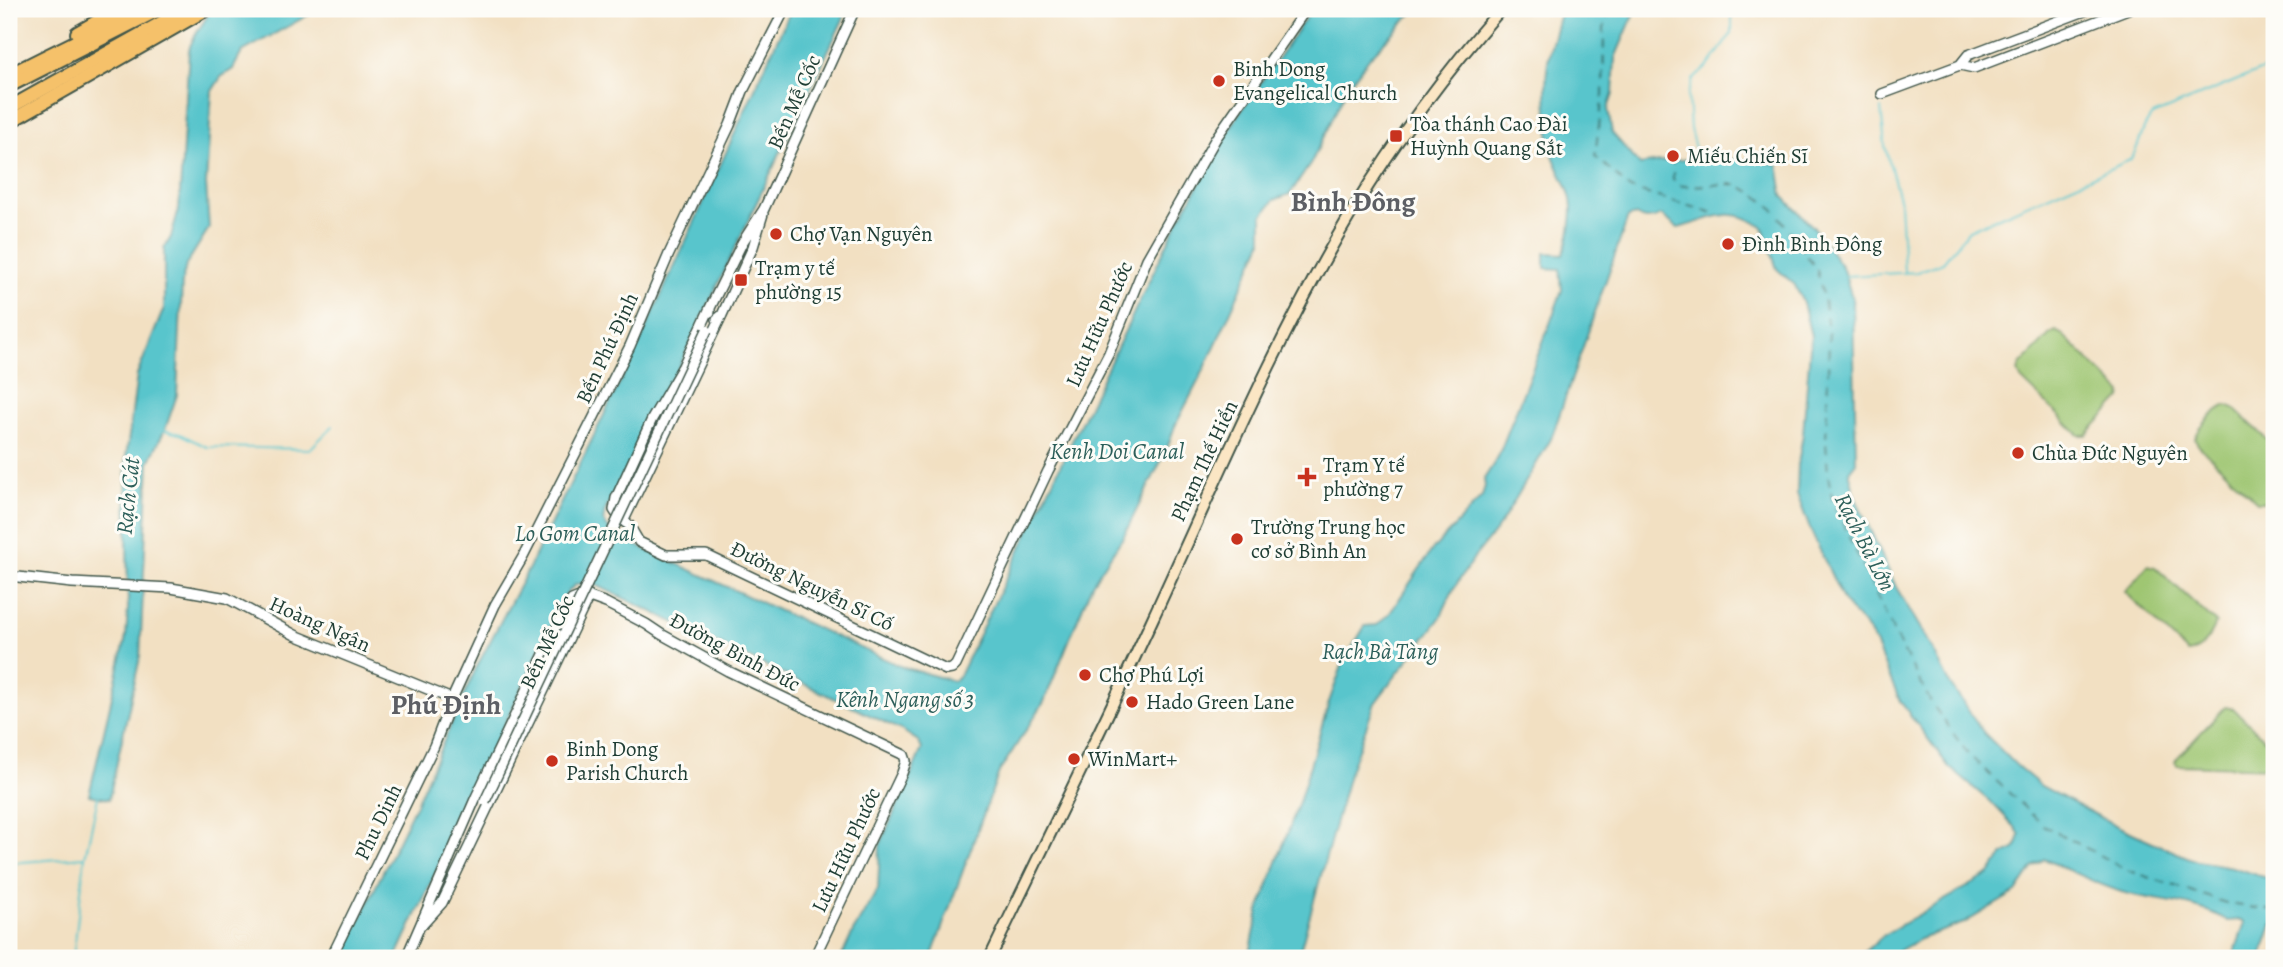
<svg xmlns="http://www.w3.org/2000/svg" width="2283" height="967" viewBox="0 0 2283 967" font-family="Alegreya,serif">
<style>
.green{fill:#9fc672;stroke:#5f8253;stroke-width:2}
.water{fill:#58c5cc;stroke:#3c8180;stroke-width:2}
.lines{fill:none;stroke-linecap:round;stroke-linejoin:round}
.stream{stroke:#58c5cc;stroke-width:2}
.ferry{stroke:#2d5f5a;stroke-width:2;stroke-dasharray:9 7;stroke-linecap:butt}
.tertiary-casing{stroke:#3f5549;stroke-width:12}
.secondary-casing{stroke:#3f5549;stroke-width:14}
.primary-casing{stroke:#3f5549;stroke-width:16}
.trunk-casing{stroke:#3f5549;stroke-width:16}
.tertiary{stroke:#fff;stroke-width:9}
.secondary{stroke:#fbe6c4;stroke-width:10}
.primary{stroke:#f5c16b;stroke-width:12}
.trunk{stroke:#f5c16b;stroke-width:12}
.tertiary-bridge-casing{stroke:#3f5549;stroke-width:12;stroke-linecap:butt}
.tertiary-bridge{stroke:#fff;stroke-width:9}
.poi-dot{fill:#c8321e;stroke:#fdfcf7;stroke-width:2.5}
.labels{text-anchor:middle;dominant-baseline:central;stroke-width:6;stroke-linejoin:round;paint-order:stroke}
.poi-label{font-size:21px;fill:#1f3d34;stroke:#fdfcf7;text-anchor:start}
.street-label{font-size:21px;fill:#1f3d34;stroke:#fdfcf7}
.water-label{font-size:23px;font-style:italic;fill:#2d5f5a;stroke:#fdfcf7}
.district-label{font-size:28px;font-weight:bold;fill:#5d5f64;stroke:#fdfcf7}
</style>
<rect width="100%" height="100%" fill="#fdfcf7"/>
<filter id="ink" filterUnits="userSpaceOnUse"><feTurbulence type="fractalNoise" baseFrequency=".0143" numOctaves="2"/><feDisplacementMap in="SourceGraphic" scale="14" xChannelSelector="R" yChannelSelector="G"/><feConvolveMatrix kernelMatrix="1 2 1 2 8 2 1 2 1" color-interpolation-filters="sRGB"/></filter>
<filter id="wash" filterUnits="userSpaceOnUse"><feTurbulence type="fractalNoise" baseFrequency=".00686" numOctaves="4" result="noise"/><feDisplacementMap in="SourceGraphic" scale="28" xChannelSelector="R" yChannelSelector="G"/><feGaussianBlur stdDeviation="1.57" result="paint"/><feColorMatrix in="noise" values="0 0 0 0 0 0 0 0 0 0 0 0 0 0 0 0 0 1.4 0 .05"/><feComposite in="paint" operator="in"/></filter>
<g filter="url(#wash)">
<rect width="100%" height="100%" fill="#f2e0c2"/>
<!-- green -->
<path class="green" d="M2056 331 2063 335 2122 393 2121 398 2086 435H2079L2021 379 2018 372 2020 365 2050 334Z
M2227 405 2234 408 2274 446V492L2265 502H2257L2198 445 2195 438C2200 426 2215 410 2227 405Z
M2148 565 2155 567 2216 623C2212 636 2201 651 2188 653L2125 592Z
M2225 707 2234 709 2274 749V768L2177 765 2175 762 2177 758Z"/>
<!-- water -->
<path class="water" d="M211 9H319L242 52 233 69 221 77 212 91 206 184 209 228 186 265 182 282 177 395 166 427 149 462 140 657 109 799 89 795 126 637 128 608 126 458 137 375 164 308V249L171 237 179 208 189 50C193 34 204 24 211 9Z
M791 9H848L670 386 605 511 603 521 614 535 902 667 954 681 960 674 1176 225 1238 115 1312 9H1416L1370 57 1348 86 1311 163 1290 194 1274 200 1262 216V242L1205 368 1175 426 1166 451 1123 537 1092 584 1044 702 999 772 931 958H841L853 932 878 889 880 845 922 749 918 741 903 731 598 586C578 582 577 580 564 597L396 958H341L416 804 476 668 530 566 644 333Z
M1561 9H1636L1615 58 1613 94 1608 109 1612 133 1640 165C1685 157 1733 157 1778 164L1783 196 1814 228 1842 267 1853 300 1856 462 1849 471 1856 499 1896 587 1931 646 1950 684 1984 733 2017 766 2041 786 2117 826 2175 852 2197 861 2232 867 2267 878H2274V925H2272L2261 958H2233L2245 922 2238 920 2228 921C2197 902 2163 902 2129 894 2099 886 2072 871 2044 859L2033 867 2016 892 1964 923 1920 939 1886 958H1857L1885 934 1990 874 2002 856 2016 848 2020 835 2015 827 1994 805 1949 767 1900 701 1871 634 1844 602 1810 529 1797 494 1798 464 1803 434 1811 336 1803 303 1795 285 1777 269 1763 227C1727 204 1715 219 1678 228L1661 215C1652 220 1644 221 1636 215L1628 217 1551 439 1500 525 1473 559 1454 588 1440 618 1375 703 1349 774 1298 958H1249L1259 911 1300 799 1329 702 1343 663 1365 626 1377 625 1390 613 1432 550 1482 497 1485 486 1484 479 1498 457 1548 329 1562 290 1560 269 1545 268V253L1563 254C1569 241 1575 210 1570 196 1565 177 1552 162 1550 141 1547 115 1544 87 1548 61 1551 43 1557 26 1561 9Z"/>
<g class="lines">
<!-- stream -->
<path class="stream" d="M1881 109 1885 146 1900 202 1904 271
M1698 160 1690 129 1688 94 1693 80 1709 65 1732 33V9
M1845 276 1917 272 1943 262 1969 230 2130 160C2142 144 2139 130 2153 115L2274 65
M163 430 180 434 207 447 310 449 333 426
M9 863 84 857
M73 958 85 857 98 797"/>
<!-- ferry -->
<path class="ferry" d="M1608 9 1604 29 1603 95 1595 156 1630 189 1717 214
M1673 156V179L1682 186 1736 184 1755 194 1774 209 1817 270 1824 300 1829 338 1826 442 1828 475 1833 503 1898 641 1932 704 1968 754 2043 825 2127 870 2229 904 2274 911"/>
</g>
</g>
<g filter="url(#ink)">
<g class="lines">
<!-- tertiary casing -->
<g class="tertiary-casing">
<path id="tertiary" d="M1960 65 1968 55 2090 9
M1882 94 1960 65 1974 68 2128 9
M710 308 683 366 652 419 616 498 614 510 620 519 629 525 639 542 666 555H706L946 670 952 669 956 665 1048 471 1109 353 1147 259 1216 138 1306 9
M710 312V308L742 243 764 209 855 9
M717 319 722 315 753 247 763 214
M624 520 722 315
M9 576 72 583 171 588 227 598 295 635 452 699
M423 924 442 903 589 596
M331 958 434 746 452 699 495 605 523 557 630 346 669 254 730 125 743 91 785 9
M406 958 476 797 567 606 572 600 584 595 606 603 646 624 661 634 728 671 904 755 906 761 902 773 814 958"/>
</g>
<!-- secondary casing -->
<g class="secondary-casing">
<path id="secondary" d="M990 958C1044 845 1100 733 1152 620 1216 482 1275 340 1353 210 1397 138 1446 72 1501 9"/>
</g>
<!-- primary casing -->
<g class="primary-casing">
<path id="primary" d="M77 33 119 9
M9 75C52 52 96 33 139 9
M9 122 207 9"/>
</g>
<!-- trunk casing -->
<g class="trunk-casing">
<path id="trunk" d="M9 86 160 9
M9 108 186 9"/>
</g>
<!-- tertiary -->
<use href="#tertiary" class="tertiary"/>
<!-- secondary -->
<use href="#secondary" class="secondary"/>
<!-- primary -->
<use href="#primary" class="primary"/>
<!-- trunk -->
<use href="#trunk" class="trunk"/>
<!-- tertiary-bridge casing -->
<g class="tertiary-bridge-casing">
<path id="tertiary-bridge" d="M485 801 707 330"/>
</g>
<!-- tertiary-bridge -->
<use href="#tertiary-bridge" class="tertiary-bridge"/>
</g>
</g>
<!-- markers -->
<g class="poi-dot">
<circle cx="1219" cy="81" r="7"/>
<rect x="1389" y="129" width="14" height="14" rx="3.5"/>
<circle cx="1673" cy="156" r="7"/>
<circle cx="776" cy="234" r="7"/>
<circle cx="1728" cy="244" r="7"/>
<rect x="734" y="273" width="14" height="14" rx="3.5"/>
<circle cx="2018" cy="453" r="7"/>
<path d="M1303.5 466.5h7v7h7v7h-7v7h-7v-7h-7v-7h7z"/>
<circle cx="1237" cy="539" r="7"/>
<circle cx="1085" cy="675" r="7"/>
<circle cx="1132" cy="702" r="7"/>
<circle cx="1074" cy="759" r="7"/>
<circle cx="552" cy="761" r="7"/>
</g>
<g class="labels">
<!-- poi labels -->
<g class="poi-label">
<text x="1233" y="69">Binh Dong<tspan x="1233" dy="24">Evangelical Church</tspan></text>
<text x="1410" y="124">Tòa thánh Cao Đài<tspan x="1410" dy="24">Huỳnh Quang Sắt</tspan></text>
<text x="1687" y="156">Miếu Chiến Sĩ</text>
<text x="790" y="234">Chợ Vạn Nguyên</text>
<text x="1742" y="244">Đình Bình Đông</text>
<text x="755" y="268">Trạm y tế<tspan x="755" dy="24">phường 15</tspan></text>
<text x="2032" y="453">Chùa Đức Nguyên</text>
<text x="1323" y="465">Trạm Y tế<tspan x="1323" dy="24">phường 7</tspan></text>
<text x="1251" y="527">Trường Trung học<tspan x="1251" dy="24">cơ sở Bình An</tspan></text>
<text x="1099" y="675">Chợ Phú Lợi</text>
<text x="1146" y="702">Hado Green Lane</text>
<text x="566" y="749">Binh Dong<tspan x="566" dy="24">Parish Church</tspan></text>
<text x="1088" y="759">WinMart+</text>
</g>
<!-- street labels -->
<g class="street-label">
<text transform="translate(794 102) rotate(-66)">Bến Mễ Cốc</text>
<text transform="translate(1099 324) rotate(-66)">Lưu Hữu Phước</text>
<text transform="translate(607 348) rotate(-65)">Bến Phú Định</text>
<text transform="translate(1204 461) rotate(-65)">Phạm Thế Hiển</text>
<text transform="translate(812 586) rotate(26)">Đường Nguyễn Sĩ Cố</text>
<text transform="translate(320 624) rotate(24)">Hoàng Ngân</text>
<text transform="translate(547 642) rotate(-65)">Bến Mễ Cốc</text>
<text transform="translate(735 652) rotate(28)">Đường Bình Đức</text>
<text transform="translate(378 822) rotate(-64)">Phu Dinh</text>
<text transform="translate(846 850) rotate(-65)">Lưu Hữu Phước</text>
</g>
<!-- water labels -->
<g class="water-label">
<text x="1117" y="451">Kenh Doi Canal</text>
<text transform="translate(128 496) rotate(-84)">Rạch Cát</text>
<text x="575" y="533">Lo Gom Canal</text>
<text transform="translate(1865 542) rotate(63)">Rạch Bà Lớn</text>
<text x="1380" y="651">Rạch Bà Tàng</text>
<text x="905" y="699">Kênh Ngang số 3</text>
</g>
<!-- district labels -->
<g class="district-label">
<text x="1353" y="202">Bình Đông</text>
<text x="446" y="705">Phú Định</text>
</g>
</g>
<!-- margin -->
<rect width="2283" height="967" fill="none" stroke="#fdfcf7" stroke-width="35"/>
</svg>
